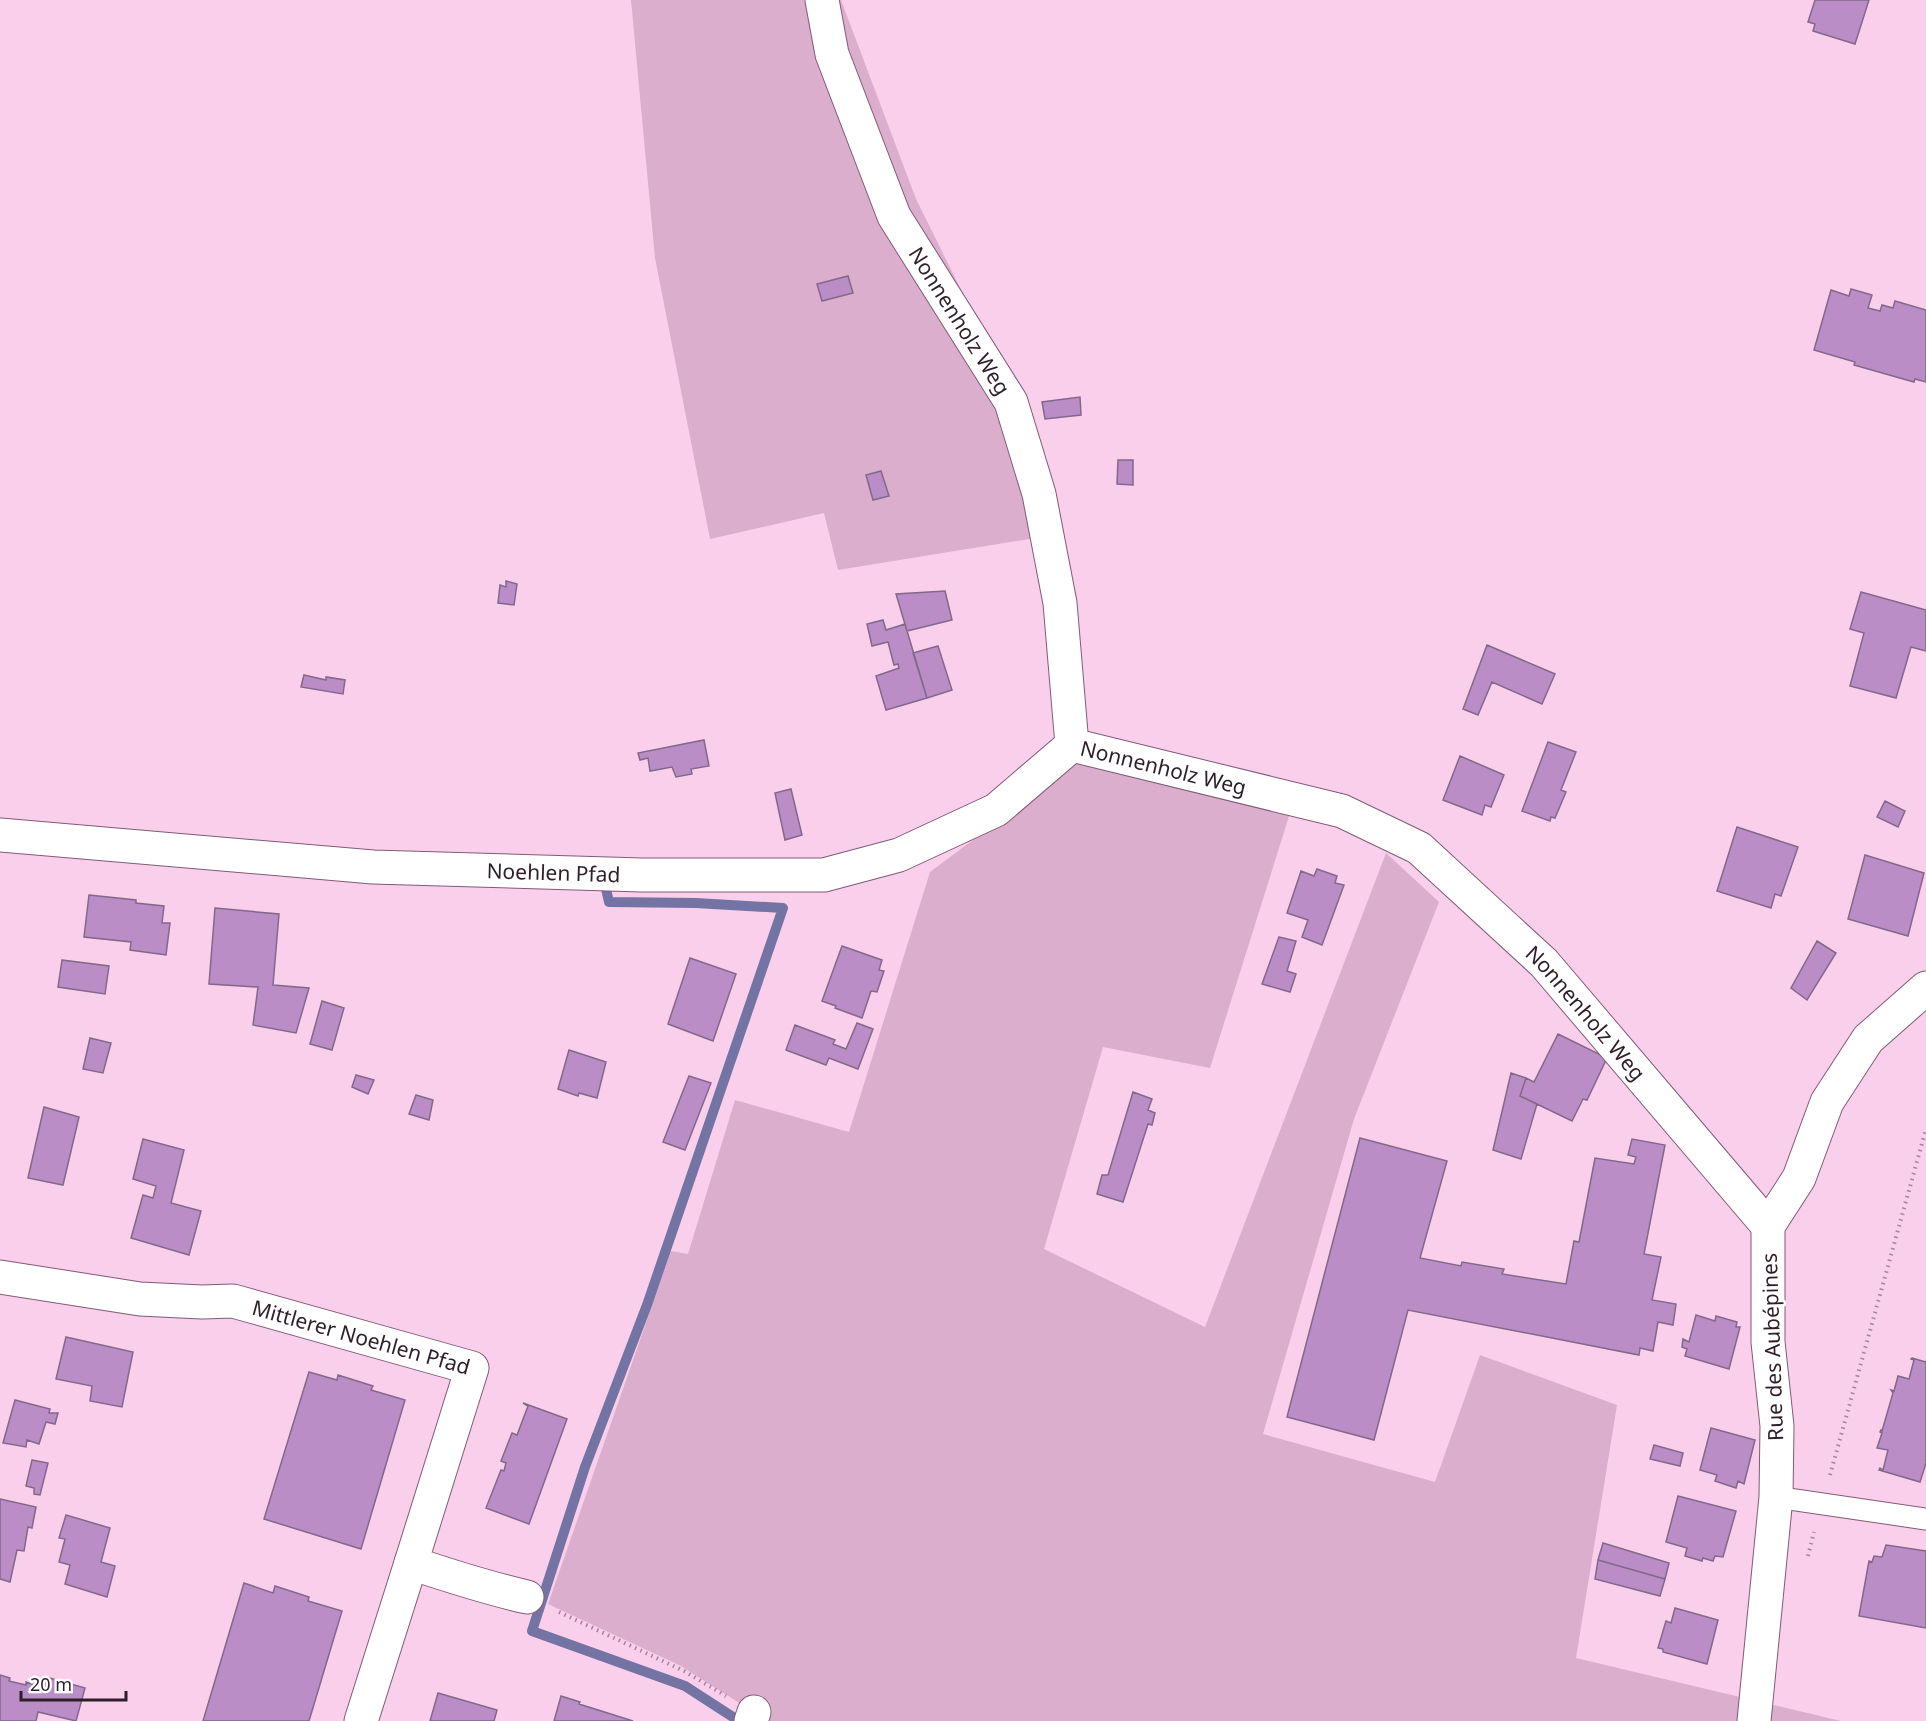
<svg xmlns="http://www.w3.org/2000/svg" width="1926" height="1721" viewBox="0 0 1926 1721" font-family="'Noto Sans',sans-serif">
<style>
.green{fill:#dcaecd}
.lines{fill:none;stroke-linecap:round;stroke-linejoin:round}
.stream{stroke:#7373a4;stroke-width:10}
.building{fill:#ba8dc7;stroke:#83688a;stroke-width:1.5}
.lane-casing{stroke:#805b75;stroke-width:23}
.street-casing{stroke:#805b75;stroke-width:35}
.path{stroke:#a5859b;stroke-width:4;stroke-dasharray:1.5 4.5;stroke-linecap:butt}
.lane{stroke:#fff;stroke-width:21}
.street{stroke:#fff;stroke-width:33}
.labels{text-anchor:middle;dominant-baseline:central;stroke-width:5;stroke-linejoin:round;paint-order:stroke}
.street-label{font-size:21px;fill:#2e1e29;stroke:#fff}
</style>
<rect width="100%" height="100%" fill="#facfec"/>
<!-- green -->
<path class="green" d="M631 0H841L916 199 1043 455 1060 534 838 570 824 513 710 539 655 258Z
M1086 756 1296 794 1210 1068 1103 1047 1044 1249 1205 1327 1386 853 1439 902 1354 1119 1263 1434 1435 1482 1480 1355 1617 1405 1576 1658 1841 1721H768L679 1665 548 1604 671 1251 688 1254 735 1100 849 1132 930 872Z"/>
<g class="lines">
<!-- stream -->
<path class="stream" d="M603 876 609 902 696 903 783 908 647 1305 585 1467 532 1631 685 1686 739 1721"/>
</g>
<!-- building -->
<path class="building" d="M1815 0H1869L1855 44 1813 31 1815 24 1808 22Z
M848 276 853 293 822 301 817 284Z
M1851 289 1872 295 1868 308 1880 311 1882 305 1893 308 1895 301 1926 310V382L1915 379 1914 382 1854 365 1855 362 1814 350 1831 290 1849 296Z
M1080 397 1081 415 1045 419 1042 402Z
M1118 460H1133V485L1117 484Z
M881 471 889 496 873 500 866 475Z
M506 581 517 584 514 605 498 603 500 585 506 587Z
M945 591 952 620 907 631 896 594Z
M1861 592 1926 610V651L1911 647 1896 698 1850 686 1864 633 1850 629Z
M883 620 886 630 905 624 927 698 886 710 876 676 899 668 898 664 894 665 888 642 872 646 867 624Z
M1487 645 1555 674 1542 704 1492 682 1478 715 1463 709Z
M938 646 952 690 927 698 913 653Z
M304 675 326 680V677L345 680 343 694 301 687Z
M704 740 709 766 691 769 692 774 676 777 672 767 650 771 648 758 640 760 638 753Z
M1548 742 1576 752 1561 790 1566 792 1555 818 1551 817 1550 821 1522 811Z
M1460 756 1504 775 1491 807 1485 805 1482 815 1443 800Z
M791 789 802 835 785 840 775 793Z
M1885 801 1905 811 1898 827 1877 817Z
M1737 827 1798 847 1781 896 1775 894 1771 908 1717 891Z
M1865 855 1924 873 1908 936 1848 919Z
M1317 869 1337 876 1335 883 1344 885 1322 945 1302 937 1308 920 1287 913 1301 871 1314 876Z
M89 895 136 900V903L164 906 162 923H170L166 955 130 950 131 942 84 937Z
M215 908 279 914 273 985 309 988 296 1033 253 1025 258 987 209 984Z
M1279 937 1296 941 1287 971 1296 974 1290 992 1262 984Z
M1817 941 1836 953 1807 1000 1791 988Z
M842 946 882 960 879 970 884 971 877 992 871 991 862 1018 835 1008 836 1006 822 1001Z
M690 958 736 974 713 1041 668 1024Z
M62 960 109 966 105 994 58 987Z
M322 1001 344 1008 332 1050 310 1044Z
M857 1023 873 1029 858 1069 829 1058 826 1065 786 1050 795 1025 835 1040 833 1044 846 1049Z
M1558 1034 1607 1058 1587 1100 1583 1099 1572 1121 1520 1096 1526 1078 1534 1082Z
M90 1038 111 1043 103 1073 83 1069Z
M569 1050 606 1062 597 1098 579 1093 578 1096 558 1089Z
M1511 1073 1526 1078 1520 1096 1537 1104 1521 1159 1493 1150Z
M356 1075 374 1080 368 1094 352 1087Z
M689 1076 711 1083 685 1150 663 1142Z
M1133 1092 1152 1099 1148 1110 1155 1113 1152 1125 1148 1124 1123 1202 1097 1194 1102 1175H1108Z
M416 1095 433 1100 429 1120 409 1114Z
M44 1107 79 1117 63 1185 28 1178Z
M1360 1138 1447 1161 1420 1258 1461 1266 1462 1262 1504 1269 1502 1274 1566 1284 1574 1241 1579 1242 1595 1158 1634 1164 1636 1157 1628 1155 1632 1139 1665 1145 1644 1254 1661 1257 1652 1300 1676 1304 1673 1325 1658 1322 1653 1351 1640 1348 1639 1355 1408 1310 1374 1440 1287 1417Z
M143 1139 184 1150 171 1203 201 1211 189 1255 131 1238 143 1195 153 1198 156 1186 133 1179Z
M1696 1315 1715 1321 1716 1316 1737 1322 1736 1327H1740L1729 1369 1685 1356 1687 1349 1682 1347 1683 1339 1689 1342Z
M66 1337 133 1352 122 1407 90 1401 92 1386 56 1379Z
M1912 1358 1926 1362V1463L1920 1482 1879 1470 1880 1468 1883 1470 1888 1450 1877 1448 1882 1433 1880 1432 1881 1430 1882 1431 1893 1393 1891 1390 1894 1391 1898 1376 1909 1379 1914 1360 1911 1359Z
M309 1372 337 1380 338 1375 373 1386 371 1390 405 1400 361 1549 264 1519Z
M15 1400 50 1409 49 1413H58L55 1424 46 1422 39 1444 27 1440 26 1447 3 1443Z
M523 1403 567 1419 529 1524 486 1508 501 1470 504 1471 506 1463 501 1461 512 1433 517 1435 528 1406Z
M1711 1428 1755 1440 1744 1484 1738 1481 1736 1488 1715 1481 1717 1475 1700 1470Z
M1654 1445 1683 1453 1680 1466 1650 1459Z
M32 1460 48 1463 40 1495 34 1494V1488L26 1486Z
M1678 1496 1736 1511 1723 1557 1715 1556 1713 1561 1703 1558 1702 1561 1685 1556 1687 1548 1666 1542Z
M0 1499 36 1507 32 1528 28 1527 24 1551 17 1550 10 1582 0 1579Z
M66 1515 110 1528 101 1562 115 1566 107 1597 65 1584 70 1565 59 1562 65 1539 59 1538Z
M1603 1543 1669 1563 1665 1579 1598 1560Z
M1886 1545 1926 1551V1628L1859 1616 1869 1561 1872 1562 1874 1556 1882 1557Z
M1598 1560 1665 1579 1660 1596 1595 1579Z
M244 1583 273 1593 275 1586 309 1597 308 1601 342 1611 309 1721H203Z
M1675 1608 1718 1620 1707 1664 1663 1652V1649L1658 1648 1666 1621 1671 1623Z
M0 1675 10 1678 9 1681 26 1685V1682L44 1688 46 1677 85 1688 76 1721 38 1712 36 1721H0Z
M438 1693 497 1710 494 1721H430Z
M561 1696 580 1702 579 1704 633 1721H554Z"/>
<g class="lines">
<!-- lane casing -->
<g class="lane-casing">
<path id="lane" d="M1776 1497 1926 1519"/>
</g>
<!-- street casing -->
<g class="street-casing">
<g id="street">
<path id="s1" d="M822 0 832 54 894 216 1011 402 1039 494 1060 603 1072 745 1342 811 1419 848 1544 963 1768 1226"/>
<path id="s2" d="M0 835 373 867 642 875H824L899 855 996 810 1072 745"/>
<path id="s3" d="M0 1277 140 1299 202 1302 233 1301 472 1368 411 1563C450 1576 487 1588 527 1597"/>
<path d="M361 1721 411 1563"/>
<path d="M751 1721 754 1712"/>
<path d="M1754 1721 1776 1497 1777 1426 1768 1342V1226L1799 1178 1827 1102 1868 1039 1926 988"/>
</g>
</g>
<!-- path -->
<path class="path" d="M1830 1475 1926 1129
M1808 1556 1814 1532
M559 1612 684 1671 726 1696"/>
<!-- lane -->
<use href="#lane" class="lane"/>
<!-- street -->
<use href="#street" class="street"/>
</g>
<g class="labels">
<!-- street labels -->
<g class="street-label">
<text stroke="none"><textPath href="#s1" startOffset="352">Nonnenholz Weg</textPath></text>
<text stroke="none"><textPath href="#s1" startOffset="892">Nonnenholz Weg</textPath></text>
<text stroke="none"><textPath href="#s2" startOffset="555">Noehlen Pfad</textPath></text>
<text stroke="none"><textPath href="#s1" startOffset="1396">Nonnenholz Weg</textPath></text>
<text stroke="none"><textPath href="#s3" startOffset="368">Mittlerer Noehlen Pfad</textPath></text>
<text transform="translate(1772 1347) rotate(-92)">Rue des Aubépines</text>
</g>
</g>
<!-- scale -->
<path d="M21 1691v9h105v-9" fill="none" stroke="#2e1e29" stroke-width="3"/>
<text x="30" y="1691" font-size="18" fill="#2e1e29" stroke="#ffffff" stroke-width="4.5" paint-order="stroke">20 m</text>
</svg>
